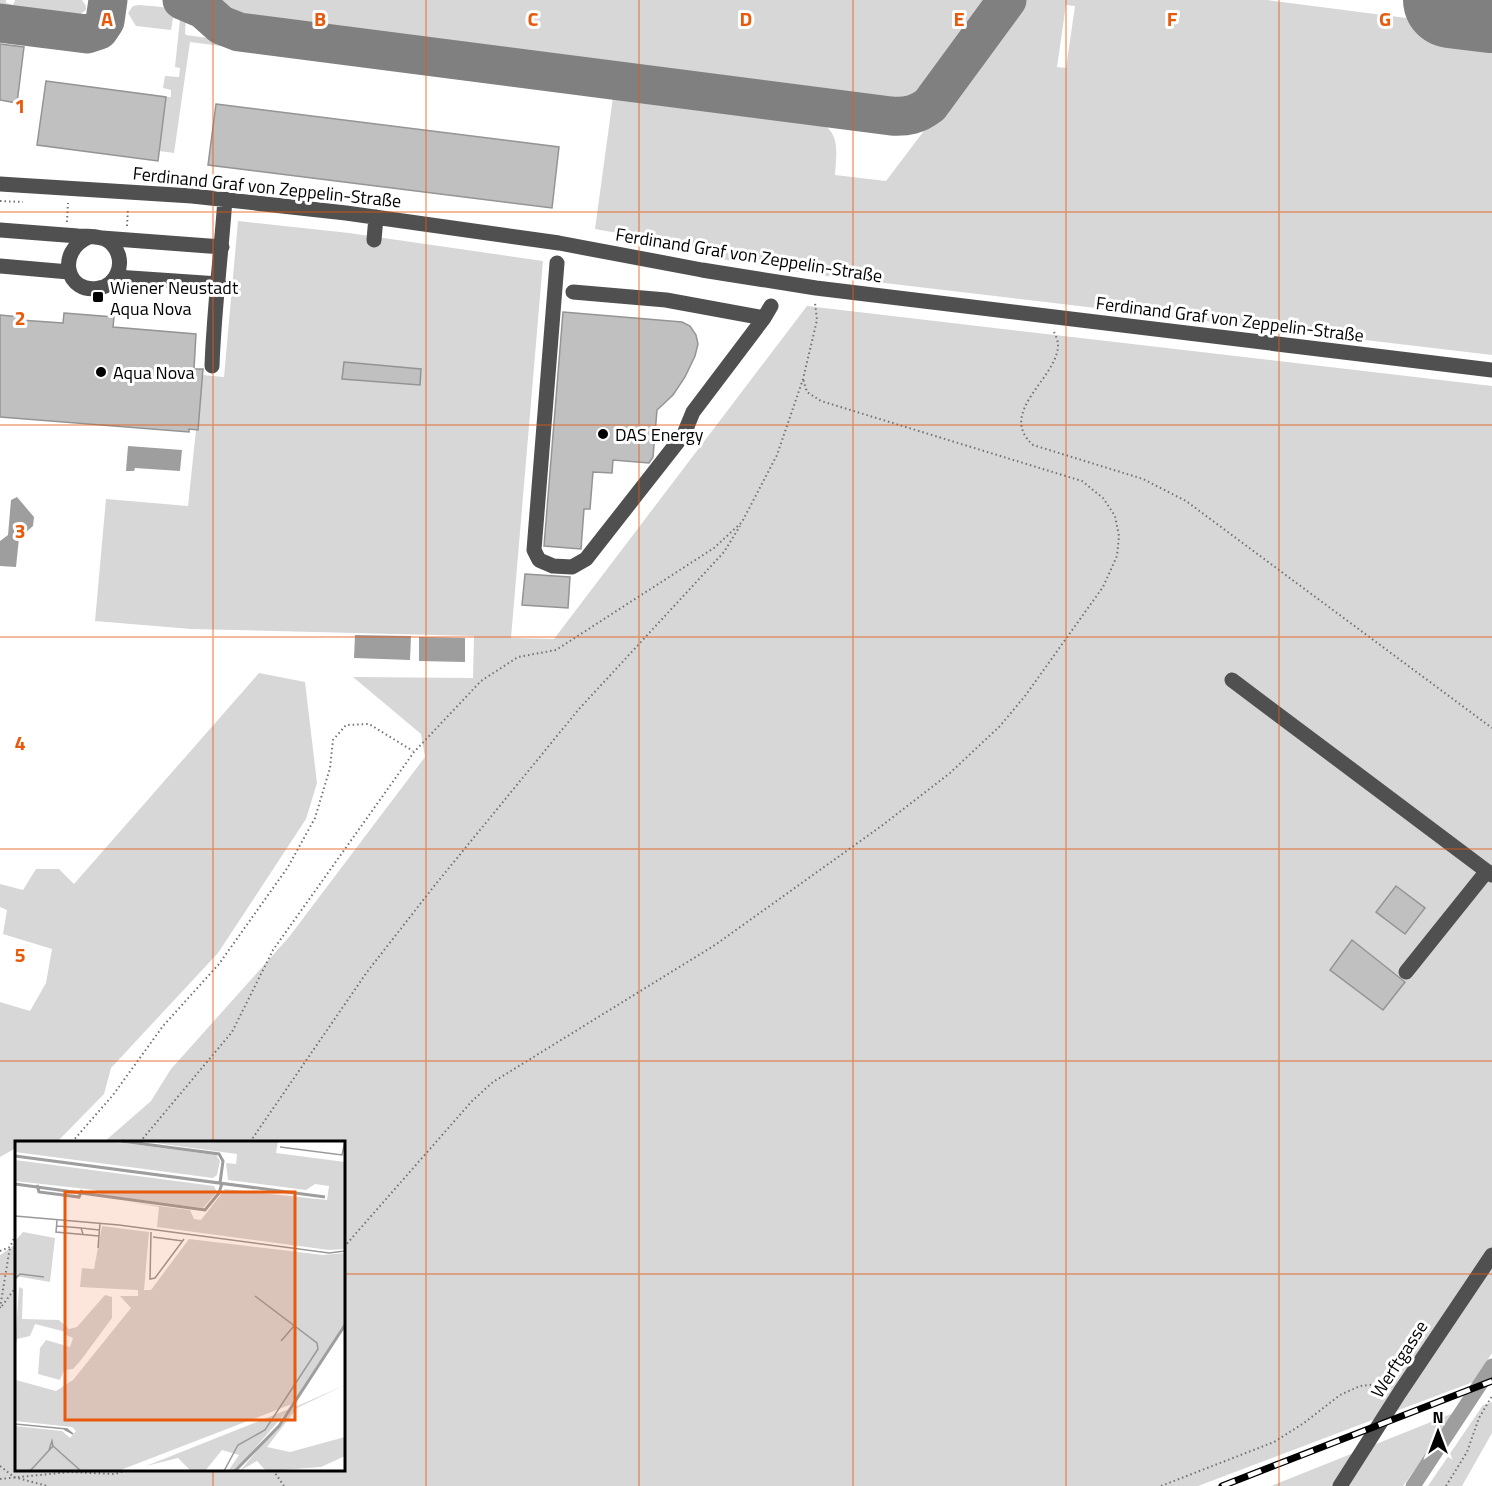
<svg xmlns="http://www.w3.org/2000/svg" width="1492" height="1486" viewBox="0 0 1492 1486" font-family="'Titillium Web',sans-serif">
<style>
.green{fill:#d7d7d7;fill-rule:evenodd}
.water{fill:#9e9e9e}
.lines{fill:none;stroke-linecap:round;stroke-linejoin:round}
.canal{stroke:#9e9e9e;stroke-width:15}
.taxiway{stroke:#808080;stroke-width:39}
.runway{stroke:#808080;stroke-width:96}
.building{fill:#c0c0c0;stroke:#949494;stroke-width:1.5}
.path{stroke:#727272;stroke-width:2;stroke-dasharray:1.5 3;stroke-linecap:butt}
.minor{stroke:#505050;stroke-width:15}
.rail-casing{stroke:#000;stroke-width:7}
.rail{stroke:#fff;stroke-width:4.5;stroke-dasharray:14;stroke-linecap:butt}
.grid{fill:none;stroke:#e8590c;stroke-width:1.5;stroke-opacity:0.55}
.poi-dot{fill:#000;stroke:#fff;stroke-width:2}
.labels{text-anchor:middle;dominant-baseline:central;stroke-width:6;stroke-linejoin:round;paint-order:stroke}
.street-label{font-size:18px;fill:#000;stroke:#fff}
.poi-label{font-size:18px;fill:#000;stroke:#fff;text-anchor:start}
.inset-river{fill:none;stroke:#9e9e9e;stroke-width:3}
.inset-road{fill:none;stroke:#999;stroke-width:1.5}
.view{fill:#e8590c;fill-opacity:0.15;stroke:#e8590c;stroke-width:3}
.inset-edge{fill:none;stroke:#000;stroke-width:3}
.grid-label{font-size:20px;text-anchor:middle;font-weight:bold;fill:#e8590c;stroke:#fff;stroke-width:6;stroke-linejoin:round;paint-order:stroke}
</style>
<rect width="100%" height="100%" fill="#fff"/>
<!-- green -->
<path class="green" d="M0 0H6V3L13 5 15 0H82L86 6V10L75 18 0 8Z
M217 0H989L987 10 923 97 907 105 897 106 240 21 229 8Z
M1023 0H1267L1492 29V355L817 275 708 257 709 249 595 229 613 97 407 70 405 67 407 65 810 117C841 130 837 146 835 175L886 181ZM1066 5 1075 6 1066 68 1057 67Z
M139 5C154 7 176 5 186 19L185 33 186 35 339 56 341 59 338 61 190 42 174 153 159 151 166 97H171V90L163 88 165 76 179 77 180 68 175 67 180 19 173 18 171 30 136 26 128 13 133 6Z
M238 221 349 233 543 261 511 638 554 639 807 306 1492 386V1353L1473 1382 1198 1486H0V1255L16 1244V1470H344V1142H104L151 1101 171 1069 289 937 425 757 421 734 353 677 473 678 474 636 191 629 95 621 106 499 188 506 196 430 198 429 202 375 224 377Z
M259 673 305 682 317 783 306 819 218 953 111 1068 104 1094 57 1142H16V1148L0 1157V1002L30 1011 46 983 52 949 3 934 7 910 0 907V884L23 890 36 869H59L74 884Z
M1492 1402V1433L1462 1486H1428L1483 1405Z
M1456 1412 1403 1486H1271Z"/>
<!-- water -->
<path class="water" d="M128 446 182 450 180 471 135 468 134 471H126Z
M17 497 34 517 33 526 19 538 16 567 0 566V541L8 535 11 500Z
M355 635 411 636 410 660 354 658Z
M419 637 465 638V662L419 661Z"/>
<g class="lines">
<!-- canal -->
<path class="canal" d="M1413 1486 1492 1366"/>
<!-- taxiway -->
<path class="taxiway" d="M182 0 203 9 221 25 239 32 891 116C907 117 917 115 930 105L1007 0
M0 23 87 34 99 30 105 21 108 0"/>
<!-- runway -->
<path class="runway" d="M1451 0 1492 5"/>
</g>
<!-- building -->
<path class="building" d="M0 44 24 47 17 103 0 100Z
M46 81 166 97 158 161 37 145Z
M216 104 559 147 552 208 208 165Z
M563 312 682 322 690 326 696 335 698 344 695 356 685 377 673 395 657 410 653 457 649 463 613 460 612 473 593 472 590 509H584L581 549 544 546Z
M64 313 114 317 113 327 196 334 194 369H203L198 430 189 429V432L0 417V315L20 317V320L63 323Z
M344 362 421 369 420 385 342 379Z
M525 574 570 577 568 608 522 605Z
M1396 886 1425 908 1405 934 1376 912Z
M1352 940 1405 982 1383 1010 1330 970Z"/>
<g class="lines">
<!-- path -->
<path class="path" d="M0 201 23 202
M379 202 398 204
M67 222 68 203
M127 226 128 208
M1054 332C1056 336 1058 341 1058 345 1058 378 996 412 1033 445L1143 479 1186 501 1492 728
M72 1142 113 1095 163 1026 219 964 288 867 315 818 330 768 333 740 346 725 369 724 413 751
M140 1142 232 1032 273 950 414 752 481 681 518 657 556 650 714 548 742 522 777 455 803 379 817 320 815 303
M250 1142 367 972 435 885 579 709 724 552 740 526
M344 1247 472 1101 493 1082 715 945 880 827 950 773 1000 726 1025 696 1103 587 1117 556 1119 536 1115 516 1103 498 1082 481 821 401 807 392 803 379
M0 1251 10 1247 16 1234
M2 1306 16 1287
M0 1308 10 1247
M0 1466 14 1477 47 1486
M273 1470 284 1486
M0 1479 69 1472 115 1474 127 1470
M1161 1486 1274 1442 1304 1423 1340 1395 1360 1386 1379 1384 1387 1387
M1446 1486 1467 1452 1479 1418 1492 1396"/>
<!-- minor -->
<path class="minor" d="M0 184 192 196 346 213 559 243 702 270 816 288 1492 370
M0 230C26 232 52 234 78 236 86 236 97 236 105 239 118 246 123 261 117 274 114 281 107 287 99 288 67 295 55 252 89 237
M102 238 222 247
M374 240 376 217
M557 263 534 550 539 560 553 566 572 567 586 559 684 434 693 412 764 318 771 306
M0 266 69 272
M116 277 219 284
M573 292 666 300 764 318
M212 366C214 310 221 255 225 199
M1232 680 1492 875
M1406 972 1487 871
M1340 1486 1400 1392 1492 1255"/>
<!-- rail casing -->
<g class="rail-casing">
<path id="rail" d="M1222 1486 1492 1381"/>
</g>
<!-- rail -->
<use href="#rail" class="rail"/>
</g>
<!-- grid -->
<path class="grid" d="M213 0V1142M426 0V1486M639 0V1486M853 0V1486M1066 0V1486M1279 0V1486M0 212H1492M0 425H1492M0 637H1492M0 849H1492M0 1061H1492M0 1274H16M344 1274H1492M213 1470V1486"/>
<!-- markers -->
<g class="poi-dot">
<rect x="92" y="291" width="12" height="12" rx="3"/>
<circle cx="101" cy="372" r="6"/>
<circle cx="603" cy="434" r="6"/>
</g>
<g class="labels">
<!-- street labels -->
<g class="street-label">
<text transform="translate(267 187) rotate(6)">Ferdinand Graf von Zeppelin-Straße</text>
<text transform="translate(749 255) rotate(9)">Ferdinand Graf von Zeppelin-Straße</text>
<text transform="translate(1230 319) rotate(7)">Ferdinand Graf von Zeppelin-Straße</text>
<text transform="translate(1399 1359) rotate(-57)">Werftgasse</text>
</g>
<!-- poi labels -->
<g class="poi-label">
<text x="110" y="287">Wiener Neustadt<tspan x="110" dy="21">Aqua Nova</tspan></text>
<text x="113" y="372">Aqua Nova</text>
<text x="615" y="434">DAS Energy</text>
</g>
</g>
<!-- overview -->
<g transform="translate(15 1141)">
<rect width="330" height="330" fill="#fff"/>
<path d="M0 0H93L201 14 205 20 202 34 198 37 0 11ZM126 0H263L261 12 330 21V108L314 109 142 86 144 66 113 61 175 69 179 78 186 79 210 48 312 59 314 45 300 43 291 49 213 39 211 22 221 23 222 13ZM0 19 199 45 202 51 188 67 87 54 80 49 0 40ZM87 85 134 91 129 149H136L174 98 308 114 330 112V182L277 263 103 330H0V285L47 290 55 297 61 290 57 286 0 280 1 239 41 250 58 239 116 167 105 155H123V149L65 146 67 127 79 128ZM8 91 40 97 35 141 0 135V100ZM4 146 8 148 7 178 44 179 54 188 62 186 90 154 97 156V177L66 219 58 228 49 229 45 239 23 233 25 207 31 199 55 206 58 197 51 194V191L20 183 15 195 2 198 0 208ZM330 244 282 267 252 306 275 311 330 296V315L306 326 251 330 242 320 225 330 278 267ZM274 268 220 330H213L224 314 207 309 190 330H176L163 317 131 325Z" fill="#d7d7d7"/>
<path class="inset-river" d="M106 0 204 13 208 20 205 42M0 15 310 56M0 43 190 69 204 52 207 42M22 44 24 51 64 56 67 49M220 330 264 285 330 184"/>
<path class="inset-road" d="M265 6 327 14 330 0M0 75 104 84 314 112 330 110M42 79 41 91 84 95M42 85 66 87 68 93M66 87 84 89M136 91 135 138 140 137 169 98M138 96 168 100M83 107 85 82M0 138 5 133 29 136M0 145V173M266 200 279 185M0 283 52 288 58 293 49 288M38 305 66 330M15 330 38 305 37 300 34 309M209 330 223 304 250 289 303 208 302 202 240 155"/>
<path class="view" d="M50 51H280V279H50Z"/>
<rect width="330" height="330" class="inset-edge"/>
</g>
<g class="grid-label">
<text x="107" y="26">A</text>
<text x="320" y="26">B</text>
<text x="533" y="26">C</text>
<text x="746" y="26">D</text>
<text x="959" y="26">E</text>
<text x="1172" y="26">F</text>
<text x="1385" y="26">G</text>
<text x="20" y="113">1</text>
<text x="20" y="325">2</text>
<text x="20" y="538">3</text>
<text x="20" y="750">4</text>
<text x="20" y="962">5</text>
</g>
<!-- north arrow -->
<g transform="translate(1438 1432)" stroke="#ffffff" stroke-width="4.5" paint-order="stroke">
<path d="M0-4.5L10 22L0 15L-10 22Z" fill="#000000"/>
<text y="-9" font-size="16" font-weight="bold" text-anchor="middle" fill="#000000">N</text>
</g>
</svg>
